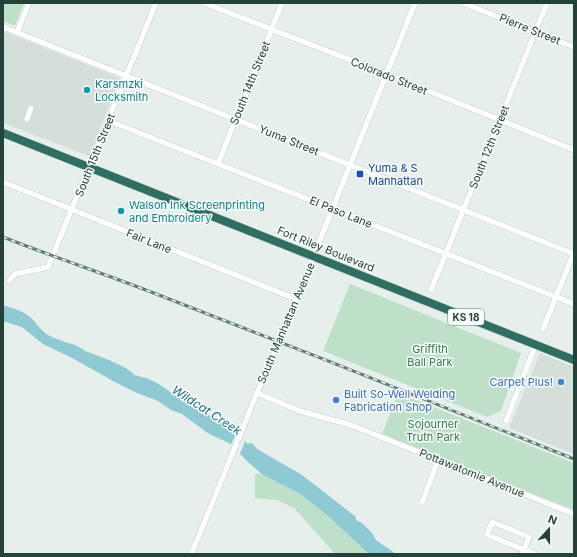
<svg xmlns="http://www.w3.org/2000/svg" width="577" height="557" viewBox="0 0 577 557" font-family="Inter,sans-serif">
<style>
.built{fill:#d4dfda}
.green{fill:#bfe0c8}
.water{fill:#8ec9d4}
.pier{fill:#e6efeb}
.lines{fill:none;stroke-linecap:round;stroke-linejoin:round}
.minor-casing{stroke:#a8b8b2;stroke-width:6}
.highway-casing{stroke:#c2cac8;stroke-width:9}
.minor{stroke:#fff;stroke-width:5.5}
.highway{stroke:#2f6f62;stroke-width:8}
.rail-casing{stroke:#5f7d75;stroke-width:3}
.rail{stroke:#f7fbf9;stroke-width:1.5;stroke-dasharray:4.5;stroke-linecap:butt}
.culture-dot{fill:#0f9aa8;stroke:#f7fbf9;stroke-width:1.5}
.transit-dot{fill:#1a4fb4;stroke:#f7fbf9;stroke-width:1.5}
.shop-dot{fill:#3f7fe0;stroke:#f7fbf9;stroke-width:1.5}
.labels{text-anchor:middle;dominant-baseline:central;stroke-width:3;stroke-linejoin:round;paint-order:stroke}
.shield{fill:#f7fbf9;stroke:#637a73;stroke-width:1}
.shield-label{font-size:10px;font-weight:bold;fill:#24423a}
.street-label{font-size:11px;fill:#24423a;stroke:#f7fbf9}
.culture-label{font-size:11px;fill:#0d838f;stroke:#f7fbf9;text-anchor:start}
.transit-label{font-size:11px;fill:#164399;stroke:#f7fbf9;text-anchor:start}
.park-label{font-size:11px;fill:#2d7a4b;stroke:#f7fbf9}
.shop-label{font-size:11px;fill:#366cbe;stroke:#f7fbf9;text-anchor:end}
.water-label{font-size:12px;font-style:italic;fill:#1c6f80;stroke:#f7fbf9}
</style>
<rect width="100%" height="100%" fill="#e6efeb"/>
<!-- built -->
<path class="built" d="M3 31 120 78 89 156 3 123Z
M540 353 574 367V454L509 428Z"/>
<!-- green -->
<path class="green" d="M3 3H24L15 26 3 21Z
M350 284 521 353 501 411 487 417 323 351Z
M398 393 574 463V510L382 434Z
M259 473 302 495 329 517 369 554H335L294 508 277 500 255 498V474Z"/>
<!-- water -->
<path class="water" d="M3 305C12 308 21 310 29 316 36 322 40 330 48 335 57 340 66 342 75 345 78 346 82 349 85 351 95 355 131 367 134 375 138 376 142 377 146 378 157 382 166 389 175 395 176 396 179 396 180 397 185 400 188 405 192 407 205 412 242 433 247 444L249 443 253 444 257 449 302 475 356 517V520L362 523 372 533 376 540 396 554H369L329 517 302 495 263 475 249 463 229 443 209 434 182 414 171 410 158 401 137 393 113 381 74 359 43 344 22 327 3 321Z"/>
<!-- pier -->
<path class="pier" d="M237 431 246 439 239 456 230 447Z"/>
<g class="lines">
<!-- minor casing -->
<g class="minor-casing">
<path id="minor" d="M204 3 379 71 574 150
M463 3 574 47
M3 27 574 254
M17 32 29 3
M27 119 31 108
M109 121 574 304
M218 164 282 3
M3 182 296 299
M9 281 15 274 48 267 156 3
M431 290 547 3
M543 329 574 252
M257 393 300 411 351 425 574 514
M506 421 536 344
M422 503 438 460
M191 554 196 543 257 393 279 342 415 3
M522 554 529 537 492 522 487 535C503 541 519 548 535 554"/>
</g>
<!-- highway casing -->
<g class="highway-casing">
<path id="highway" d="M3 133 574 360"/>
</g>
<!-- minor -->
<use href="#minor" class="minor"/>
<!-- highway -->
<use href="#highway" class="highway"/>
<!-- rail casing -->
<g class="rail-casing">
<path id="rail" d="M3 237C56 258 111 276 164 297 301 350 438 404 574 459"/>
</g>
<!-- rail -->
<use href="#rail" class="rail"/>
</g>
<!-- markers -->
<g class="culture-dot">
<circle cx="87" cy="90" r="4"/>
<circle cx="121" cy="211" r="4"/>
</g>
<rect class="transit-dot" x="356" y="170" width="8" height="8" rx="2"/>
<g class="shop-dot">
<circle cx="561" cy="382" r="4"/>
<circle cx="336" cy="400" r="4"/>
</g>
<g class="labels">
<!-- shield labels -->
<rect class="shield" x="448" y="309" width="36" height="16" rx="3"/>
<g class="shield-label">
<text x="466" y="317">KS 18</text>
</g>
<!-- street labels -->
<g class="street-label">
<text transform="translate(530 29) rotate(22)">Pierre Street</text>
<text transform="translate(389 76) rotate(22)">Colorado Street</text>
<text transform="translate(250 83) rotate(-68)">South 14th Street</text>
<text transform="translate(289 140) rotate(22)">Yuma Street</text>
<text transform="translate(489 147) rotate(-68)">South 12th Street</text>
<text transform="translate(95 155) rotate(-68)">South 15th Street</text>
<text transform="translate(341 212) rotate(22)">El Paso Lane</text>
<text transform="translate(149 241) rotate(22)">Fair Lane</text>
<text transform="translate(326 249) rotate(22)">Fort Riley Boulevard</text>
<text transform="translate(286 323) rotate(-67)">South Manhattan Avenue</text>
<text transform="translate(472 473) rotate(22)">Pottawatomie Avenue</text>
</g>
<!-- culture labels -->
<g class="culture-label">
<text x="95" y="84">Karsmzki<tspan x="95" dy="13">Locksmith</tspan></text>
<text x="129" y="205">Walson Ink Screenprinting<tspan x="129" dy="13">and Embroidery</tspan></text>
</g>
<!-- transit labels -->
<g class="transit-label">
<text x="368" y="168">Yuma &amp; S<tspan x="368" dy="13">Manhattan</tspan></text>
</g>
<!-- park labels -->
<g class="park-label">
<text x="430" y="349">Griffith<tspan x="430" dy="13">Ball Park</tspan></text>
<text x="433" y="424">Sojourner<tspan x="433" dy="13">Truth Park</tspan></text>
</g>
<!-- shop labels -->
<g class="shop-label">
<text x="553" y="382">Carpet Plus!</text>
<text x="344" y="394" text-anchor="start">Built So-Well Welding<tspan x="344" dy="13">Fabrication Shop</tspan></text>
</g>
<!-- water labels -->
<g class="water-label">
<text transform="translate(207 410) rotate(33)">Wildcat Creek</text>
</g>
</g>
<!-- border -->
<rect width="577" height="557" fill="none" stroke="#24423a" stroke-width="8"/>
<!-- north arrow -->
<g transform="translate(549 529) rotate(21)" stroke="#f7fbf9" stroke-width="3" paint-order="stroke">
<path d="M0-3L7 15L0 10L-7 15Z" fill="#24423a"/>
<text y="-6" font-size="11" font-weight="bold" text-anchor="middle" fill="#24423a">N</text>
</g>
</svg>
